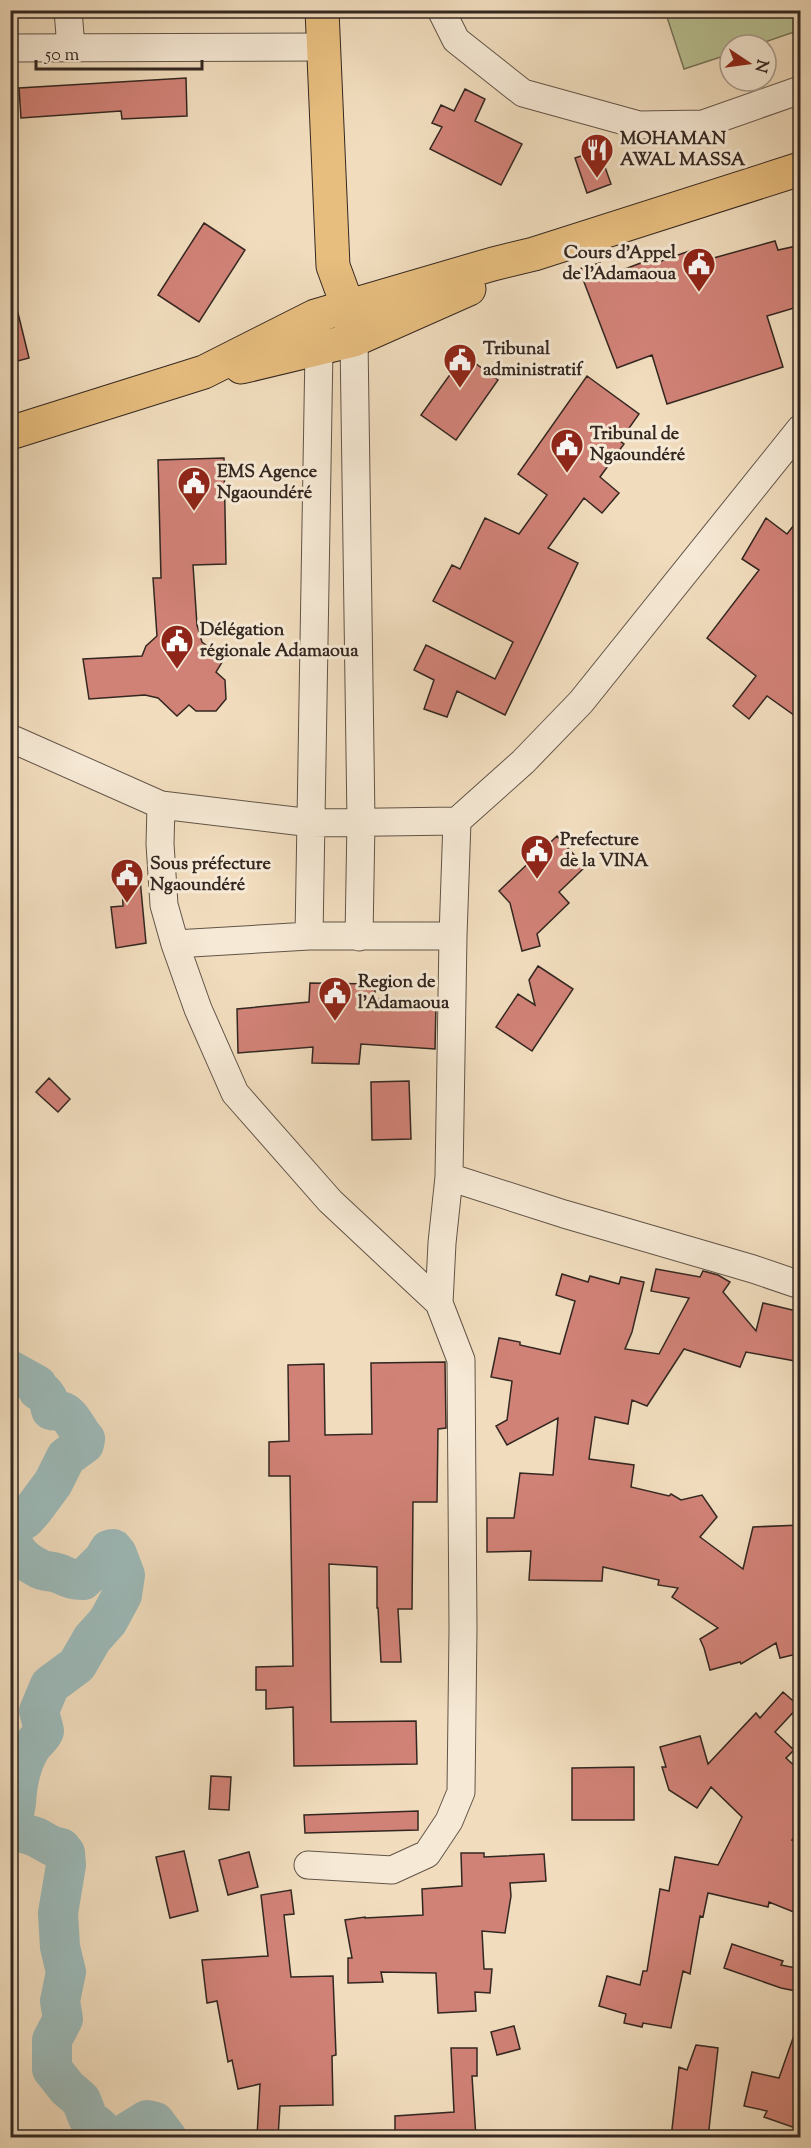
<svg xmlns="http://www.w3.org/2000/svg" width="811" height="2148" viewBox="0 0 811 2148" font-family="'Sorts Mill Goudy',serif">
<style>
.green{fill:#b8c193;stroke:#76745a;stroke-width:1.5}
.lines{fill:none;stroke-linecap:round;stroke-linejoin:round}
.river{stroke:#9cbab9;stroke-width:40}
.building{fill:#d18277;stroke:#332721;stroke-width:1.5}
.minor-casing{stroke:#625448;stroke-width:29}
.major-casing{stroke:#332721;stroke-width:35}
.minor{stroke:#f6e9d5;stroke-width:27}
.major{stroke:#e8be7f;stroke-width:33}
.labels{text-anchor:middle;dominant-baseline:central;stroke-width:6;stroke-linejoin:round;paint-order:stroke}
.poi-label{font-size:18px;font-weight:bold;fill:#332721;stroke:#f6e9d5;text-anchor:start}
</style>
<rect width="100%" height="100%" fill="#f1ddbe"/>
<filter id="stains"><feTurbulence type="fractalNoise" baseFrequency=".00333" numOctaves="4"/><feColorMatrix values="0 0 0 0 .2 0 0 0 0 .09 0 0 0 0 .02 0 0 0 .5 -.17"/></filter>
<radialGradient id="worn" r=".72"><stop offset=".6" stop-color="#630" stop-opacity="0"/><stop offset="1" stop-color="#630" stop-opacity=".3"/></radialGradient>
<!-- green -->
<path class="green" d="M665 11H800V30L756 45H730V54L684 69Z"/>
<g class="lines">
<!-- river -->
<path class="river" d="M10 1370 37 1385 38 1390C47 1393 49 1401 51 1410 54 1411 57 1410 61 1411 71 1413 78 1432 85 1439L84 1444 66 1457 53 1483 33 1510 25 1519 12 1527C8 1546 22 1560 38 1568 44 1572 53 1571 60 1574 69 1578 73 1580 83 1580L103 1560 109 1550 113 1549 117 1554 125 1575 122 1595 108 1621 92 1639 77 1665 50 1685 39 1711 44 1731C41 1738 34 1742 30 1749 20 1766 17 1784 16 1803 15 1812 10 1822 14 1830L36 1837 52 1846 61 1848 65 1853 66 1865 58 1913 60 1947 66 1972 60 2001 63 2019 52 2040V2069L67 2088 81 2100 88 2118 100 2128 106 2138
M118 2138 147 2120 155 2122 167 2138"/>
</g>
<!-- building -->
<path class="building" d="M186 78 187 116 122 119 121 111 21 118 19 88Z
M465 89 485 99 475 121 522 144 501 185 430 149 442 127 432 123 441 105 454 111Z
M599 150 611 184 587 193 575 158Z
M204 223 245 250 199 322 158 295Z
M775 241 778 250 801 245V306L767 316 783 367 667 404 652 355 617 368 579 269 600 263 604 277 659 256 661 261 695 249 699 262Z
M10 309H17L29 358 10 363Z
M464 355 498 380 456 440 421 415Z
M587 376 639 414 620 441 624 444 600 477 619 493 602 513 584 498 548 548 578 563 505 715 457 691 447 717 424 709 434 680 414 670 426 645 495 679 513 642 433 601 452 565 460 569 485 518 519 534 547 495 518 474Z
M224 458 226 564 193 565 197 625 202 642 224 659 216 672 225 680 226 699 216 711H196L189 705 177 716 158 698 145 695 89 699 83 659 142 656 146 646 157 636 153 578H161L158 460Z
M801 516V720L767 696 749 719 733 706 756 676 707 638 759 570 742 559 766 518 787 534Z
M557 836 577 858 575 859 584 868 559 892 569 903 537 934 540 946 522 951 510 903 499 891Z
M122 879H140L146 943 116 948 111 907 123 906Z
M538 966 573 989 532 1051 496 1027 518 994 535 1005 529 980Z
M310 983 375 984V999L436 1004 435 1049 361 1044 359 1064 312 1063 313 1047 238 1053 237 1009 309 1002Z
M49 1078 70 1099 58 1112 36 1092Z
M409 1081 411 1139 372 1140 371 1082Z
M656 1269 700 1277 703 1271 718 1275 730 1282 723 1292 756 1331 763 1303 801 1312V1362L746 1352 740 1367 684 1349 647 1406 632 1400 628 1424 595 1417 589 1459 634 1465 631 1487 669 1496 671 1494 681 1500 702 1495 717 1517 700 1537 743 1569 753 1527 801 1525V1653L780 1658 776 1643 741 1664 740 1662 710 1670 704 1648 700 1639 718 1628 672 1597 678 1588 658 1585 659 1580 603 1567 602 1581 529 1580 531 1551 487 1552V1518H514L520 1473 553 1475 558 1418 507 1445 496 1426 507 1420 512 1381 491 1377 499 1338 520 1342V1345L560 1354 575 1301 556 1295 562 1274 588 1282 590 1276 619 1284 621 1277 644 1282 632 1332 625 1349 659 1354 689 1298 651 1291Z
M445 1362 446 1428 438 1429 437 1502H413L412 1609H398L401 1662H381L378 1608H377V1567L329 1564 331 1722 416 1721 417 1764 294 1766 293 1707 266 1709V1690H256V1667L293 1666 290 1476H269V1442L289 1441 288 1365 324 1364 325 1435 372 1434 371 1363Z
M783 1692 799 1706 775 1732 794 1750 786 1758 801 1772V1830L792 1840 801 1846V1915L769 1902 768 1907 708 1893 703 1917 700 1916 690 1974 683 1971 671 2028 643 2023 642 2027 624 2023 626 2014 599 2006 607 1976 640 1985 643 1971H647L660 1889 669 1891 675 1857 718 1865 742 1817 711 1787 697 1808 669 1790 662 1767H666L660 1747 700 1736 708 1764 756 1713 760 1718Z
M634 1767V1820H572V1768Z
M211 1776 231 1777 229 1810 209 1809Z
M418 1811V1830L305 1833 304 1815Z
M184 1851 198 1911 170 1918 156 1857Z
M249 1852 258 1887 228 1895 219 1860Z
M461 1853H484V1857L544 1854 546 1881 510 1883 511 1896 505 1933 482 1931 484 1969H492L490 1993 475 1992 476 2011 438 2013 436 1973 381 1972 383 1982 348 1983V1958H352L345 1920 365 1917V1918L423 1915 422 1889 462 1886Z
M291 1890 294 1914 284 1915 291 1977 333 1976 336 2055 332 2056 333 2105 280 2106 278 2137 257 2136 260 2084 238 2089 232 2060 228 2062 217 2001 207 2003 202 1960 268 1956 261 1895Z
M732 1944 783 1961 781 1965 801 1969V1992L781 1988 724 1968Z
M798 2024 801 2025V2130L764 2117 767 2111 744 2106 752 2072 779 2078Z
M514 2026 520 2049 497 2055 491 2032Z
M696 2045 718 2048 708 2138H671L679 2067 687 2070Z
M451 2048H477V2076H472L476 2138 395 2136V2116L454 2112Z"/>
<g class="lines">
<!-- minor casing -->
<g class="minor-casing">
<path id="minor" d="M68 10 71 48
M441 10 456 40 523 93 639 125 703 124 800 90
M10 48 323 47
M354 340 361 821 359 937
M10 738 161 805 312 823 457 821 523 762 581 702 800 429
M161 805 160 844 164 905 175 944 309 936H453L457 821
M309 936 319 349
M453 936 449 1177 564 1214 753 1269 800 1285
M175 944 198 1009 235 1093 330 1201 439 1303
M308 1865 392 1870 427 1854 449 1821 461 1792 463 1629 461 1360 439 1303 442 1243 449 1177"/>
</g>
<!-- major casing -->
<g class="major-casing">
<path id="major" d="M322 10 333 266 348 307 352 329
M241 367 354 340 469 289
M10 433 204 372 315 316 493 264 534 254 800 169"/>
</g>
<!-- minor -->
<use href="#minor" class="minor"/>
<!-- major -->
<use href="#major" class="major"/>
</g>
<!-- icons -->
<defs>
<g id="restaurant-pin" transform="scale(1.725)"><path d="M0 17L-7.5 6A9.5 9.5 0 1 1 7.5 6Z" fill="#8f2418" stroke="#f6e9d5"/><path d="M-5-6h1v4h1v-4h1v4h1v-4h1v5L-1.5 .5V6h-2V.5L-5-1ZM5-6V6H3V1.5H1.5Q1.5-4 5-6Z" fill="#fff"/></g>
<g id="civic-pin" transform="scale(1.725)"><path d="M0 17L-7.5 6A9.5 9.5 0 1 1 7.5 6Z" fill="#8f2418" stroke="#f6e9d5"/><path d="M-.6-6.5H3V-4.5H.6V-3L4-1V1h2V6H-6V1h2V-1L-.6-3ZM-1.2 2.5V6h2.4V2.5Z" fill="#fff"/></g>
</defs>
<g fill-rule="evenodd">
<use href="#restaurant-pin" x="597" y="150"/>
<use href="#civic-pin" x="699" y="264"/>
<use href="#civic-pin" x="460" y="360"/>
<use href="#civic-pin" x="567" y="445"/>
<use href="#civic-pin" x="194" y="483"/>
<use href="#civic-pin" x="177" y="641"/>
<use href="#civic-pin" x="537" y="851"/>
<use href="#civic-pin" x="127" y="875"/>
<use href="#civic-pin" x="335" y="993"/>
</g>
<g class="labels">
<!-- poi labels -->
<g class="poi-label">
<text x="620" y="140">MOHAMAN<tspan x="620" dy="21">AWAL MASSA</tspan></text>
<text x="676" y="254" text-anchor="end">Cours d'Appel<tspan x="676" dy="21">de l'Adamaoua</tspan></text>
<text x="483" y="350">Tribunal<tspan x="483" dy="21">administratif</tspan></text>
<text x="590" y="435">Tribunal de<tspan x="590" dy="21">Ngaoundéré</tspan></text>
<text x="217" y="473">EMS Agence<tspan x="217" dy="21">Ngaoundéré</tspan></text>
<text x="200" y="631">Délégation<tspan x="200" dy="21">régionale Adamaoua</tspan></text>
<text x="560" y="841">Prefecture<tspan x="560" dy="21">de la VINA</tspan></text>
<text x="150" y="865">Sous préfecture<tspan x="150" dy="21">Ngaoundéré</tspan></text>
<text x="358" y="983">Region de<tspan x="358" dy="21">l'Adamaoua</tspan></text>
</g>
</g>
<!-- margin -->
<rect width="811" height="2148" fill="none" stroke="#f1ddbe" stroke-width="36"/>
<rect x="12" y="12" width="787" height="2124" fill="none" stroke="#332721" stroke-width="3"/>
<rect x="18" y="18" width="775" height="2112" fill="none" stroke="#332721" stroke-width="1.5"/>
<!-- north arrow -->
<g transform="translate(748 63) rotate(103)"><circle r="28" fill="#f6e9d5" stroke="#a89b8d" stroke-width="1.5"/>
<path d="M0-4.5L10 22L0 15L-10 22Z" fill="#8f2418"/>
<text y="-9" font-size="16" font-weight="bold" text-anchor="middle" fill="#332721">N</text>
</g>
<!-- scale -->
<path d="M36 60v9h166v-9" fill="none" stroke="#332721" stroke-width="3"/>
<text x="45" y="60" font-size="18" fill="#332721" stroke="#f6e9d5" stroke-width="4.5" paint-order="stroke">50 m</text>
<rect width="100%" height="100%" filter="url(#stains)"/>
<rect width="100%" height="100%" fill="url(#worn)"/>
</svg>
